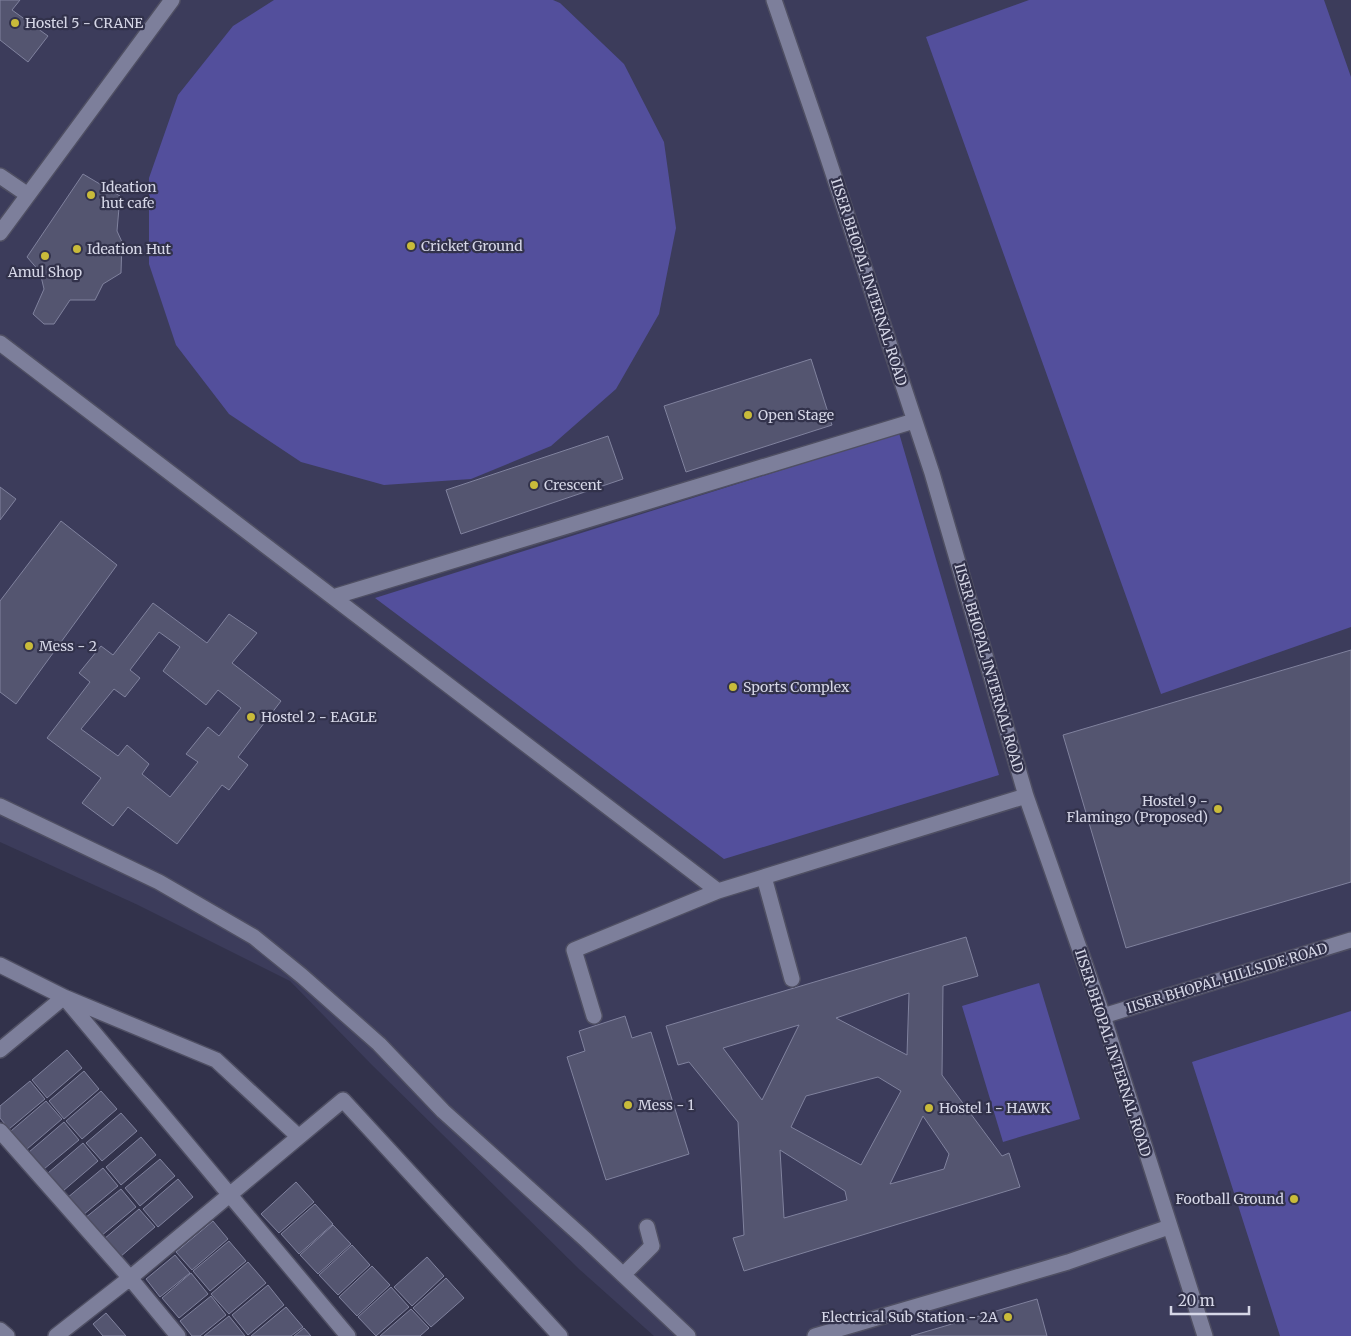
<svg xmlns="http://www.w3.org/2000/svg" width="1351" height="1336" viewBox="0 0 1351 1336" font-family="Merriweather,serif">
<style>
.built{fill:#3c3c5b}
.green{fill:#534f9c}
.building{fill:#545570;stroke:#80829e;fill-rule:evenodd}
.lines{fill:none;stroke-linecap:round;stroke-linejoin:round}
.minor-casing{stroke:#4f4f63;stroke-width:18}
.minor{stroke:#7d7f9b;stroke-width:15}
.poi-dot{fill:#c9bb3a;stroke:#32324b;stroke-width:2}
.labels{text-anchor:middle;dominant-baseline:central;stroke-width:4.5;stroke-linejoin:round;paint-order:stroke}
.poi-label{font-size:14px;fill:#d6d7e7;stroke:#32324b;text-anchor:start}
.street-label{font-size:14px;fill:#d6d7e7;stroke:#32324b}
</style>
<rect width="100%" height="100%" fill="#32324b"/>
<!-- built -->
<path class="built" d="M0 0H1351V1336H654L579 1269 371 1064 290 981 138 905 0 842Z"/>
<!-- green -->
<path class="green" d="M274 0H553L560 3 624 64 664 142 676 228 659 314 616 389 551 446 471 479 384 485 301 462 229 414 176 345 149 264V178L178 95 233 26Z
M1029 0H1324L1351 77V627L1161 694 926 37Z
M899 433 999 775 724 859 375 598Z
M1039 983 1080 1119 1003 1142 962 1006Z
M1351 1011V1336H1280L1192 1062Z"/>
<!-- building -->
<path class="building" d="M0 0H20L12 10 48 36 28 62 0 40Z
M83 174 120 196 117 231 122 242 121 273 103 284 95 300H70L54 324H44L33 314 44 289 40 272 27 257Z
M811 359 832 425 686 472 664 406Z
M608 436 623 479 461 534 446 490Z
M0 487 16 499 0 520Z
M61 521 117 565 16 704 0 692V601Z
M153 603 207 643 229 614 257 633 232 663 281 701 238 757 248 765 229 790 222 785 177 844 128 807 113 826 82 803 101 778 47 738 90 682 79 673 101 646 113 655ZM159 632 180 647 163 671 206 705 218 690 241 708 219 736 208 727 186 754 198 762 170 797 142 774 149 764 127 745 118 756 81 729 114 689 125 697 140 678 130 670Z
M1351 650V882L1126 948 1063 735Z
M966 937 978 976 943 986 942 1075 1002 1156 1009 1153 1020 1187 744 1271 733 1238 744 1235 738 1122 689 1062 678 1065 666 1026ZM909 993 907 1055 836 1018ZM799 1025 762 1100 723 1048ZM878 1077 901 1091 861 1165 791 1127 806 1096ZM923 1116 949 1154 944 1169 890 1184ZM780 1150 845 1191 847 1200 784 1218Z
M625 1016 632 1038 651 1032 689 1154 606 1180 567 1057 585 1051 579 1031Z
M67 1050 82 1068 47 1098 32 1080Z
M84 1071 99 1089 64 1119 49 1101Z
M30 1081 45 1099 9 1129 0 1118V1106Z
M101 1091 117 1109 82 1139 66 1121Z
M46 1101 62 1119 27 1149 11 1131Z
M121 1113 137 1131 102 1161 86 1143Z
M64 1122 79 1140 44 1169 29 1152Z
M141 1137 156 1155 121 1185 106 1167Z
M83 1143 98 1161 63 1191 48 1173Z
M160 1159 175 1176 140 1206 125 1188Z
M103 1168 118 1186 83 1215 67 1198Z
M178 1179 193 1197 158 1227 143 1209Z
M296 1182 314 1202 279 1233 261 1214Z
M121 1189 136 1207 101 1236 85 1218Z
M315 1204 333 1224 299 1254 281 1234Z
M139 1209 155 1227 120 1257 104 1239Z
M213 1221 228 1239 192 1270 176 1252Z
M333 1225 351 1244 318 1274 300 1255Z
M229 1241 246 1261 210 1291 193 1271Z
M352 1245 370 1265 338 1295 319 1275Z
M175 1255 190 1273 160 1297 146 1279Z
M427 1257 444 1276 412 1306 394 1287Z
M248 1262 266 1283 229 1314 211 1294Z
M372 1266 390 1285 357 1316 339 1297Z
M191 1273 208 1294 179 1318 162 1298Z
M446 1278 464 1298 431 1327 413 1308Z
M268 1285 284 1305 248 1335 232 1315Z
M391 1287 409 1307 376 1336 358 1317Z
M211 1296 226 1315 200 1336H192L180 1321Z
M1037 1299 1047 1336H911Z
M286 1307 303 1327 291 1336H251Z
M411 1309 429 1328 420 1336H380Z
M106 1313 126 1336H103L93 1324Z
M229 1316 245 1336H204Z
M304 1328 311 1336H294Z"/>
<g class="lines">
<!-- minor casing -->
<g class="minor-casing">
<path id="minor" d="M774 0 821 137 932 473 1026 796 1103 1016 1205 1336
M0 176 28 195
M0 233 172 0
M0 343 718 891 1026 796
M333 597 914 421
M0 806 159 882 254 937 302 976 379 1044 443 1111 585 1239 688 1336
M764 877 792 979
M0 965 64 997 216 1060 299 1137
M594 1016 574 950 718 891
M1103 1016 1351 940
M0 1050 64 997 348 1336
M0 1131 130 1278 178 1336
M623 1275 652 1246 647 1227
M0 1330 7 1336
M56 1336 130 1278 343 1100 560 1336
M815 1336 1068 1262 1169 1227"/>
</g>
<!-- minor -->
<use href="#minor" class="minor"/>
</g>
<!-- markers -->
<g class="poi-dot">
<circle cx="15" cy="23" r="5"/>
<circle cx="91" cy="195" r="5"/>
<circle cx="411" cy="246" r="5"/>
<circle cx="77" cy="249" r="5"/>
<circle cx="45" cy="256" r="5"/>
<circle cx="748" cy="415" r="5"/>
<circle cx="534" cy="485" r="5"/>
<circle cx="29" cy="646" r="5"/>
<circle cx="733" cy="687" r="5"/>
<circle cx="251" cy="717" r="5"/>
<circle cx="1218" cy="809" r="5"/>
<circle cx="628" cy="1105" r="5"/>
<circle cx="929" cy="1108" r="5"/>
<circle cx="1294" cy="1199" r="5"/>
<circle cx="1008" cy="1317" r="5"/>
</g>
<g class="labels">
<!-- poi labels -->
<g class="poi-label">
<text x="25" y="23">Hostel 5 - CRANE</text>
<text x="101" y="187">Ideation<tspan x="101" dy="16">hut cafe</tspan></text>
<text x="421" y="246">Cricket Ground</text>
<text x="87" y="249">Ideation Hut</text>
<text x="45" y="272" text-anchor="middle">Amul Shop</text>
<text x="758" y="415">Open Stage</text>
<text x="544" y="485">Crescent</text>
<text x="39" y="646">Mess - 2</text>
<text x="743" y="687">Sports Complex</text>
<text x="261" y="717">Hostel 2 - EAGLE</text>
<text x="1208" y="801" text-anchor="end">Hostel 9 -<tspan x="1208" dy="16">Flamingo (Proposed)</tspan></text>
<text x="638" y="1105">Mess - 1</text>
<text x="939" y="1108">Hostel 1 - HAWK</text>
<text x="1284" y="1199" text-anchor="end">Football Ground</text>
<text x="998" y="1317" text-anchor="end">Electrical Sub Station - 2A</text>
</g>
<!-- street labels -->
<g class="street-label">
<text transform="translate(869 282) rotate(72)">IISER BHOPAL INTERNAL ROAD</text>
<text transform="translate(989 668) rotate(74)">IISER BHOPAL INTERNAL ROAD</text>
<text transform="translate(1227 978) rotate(-17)">IISER BHOPAL HILLSIDE ROAD</text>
<text transform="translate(1113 1053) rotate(72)">IISER BHOPAL INTERNAL ROAD</text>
</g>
</g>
<!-- scale -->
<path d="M1171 1306v8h78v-8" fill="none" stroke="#d6d7e7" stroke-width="2.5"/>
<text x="1178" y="1306" font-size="15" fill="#d6d7e7" stroke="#32324b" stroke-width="4" paint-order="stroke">20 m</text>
</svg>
